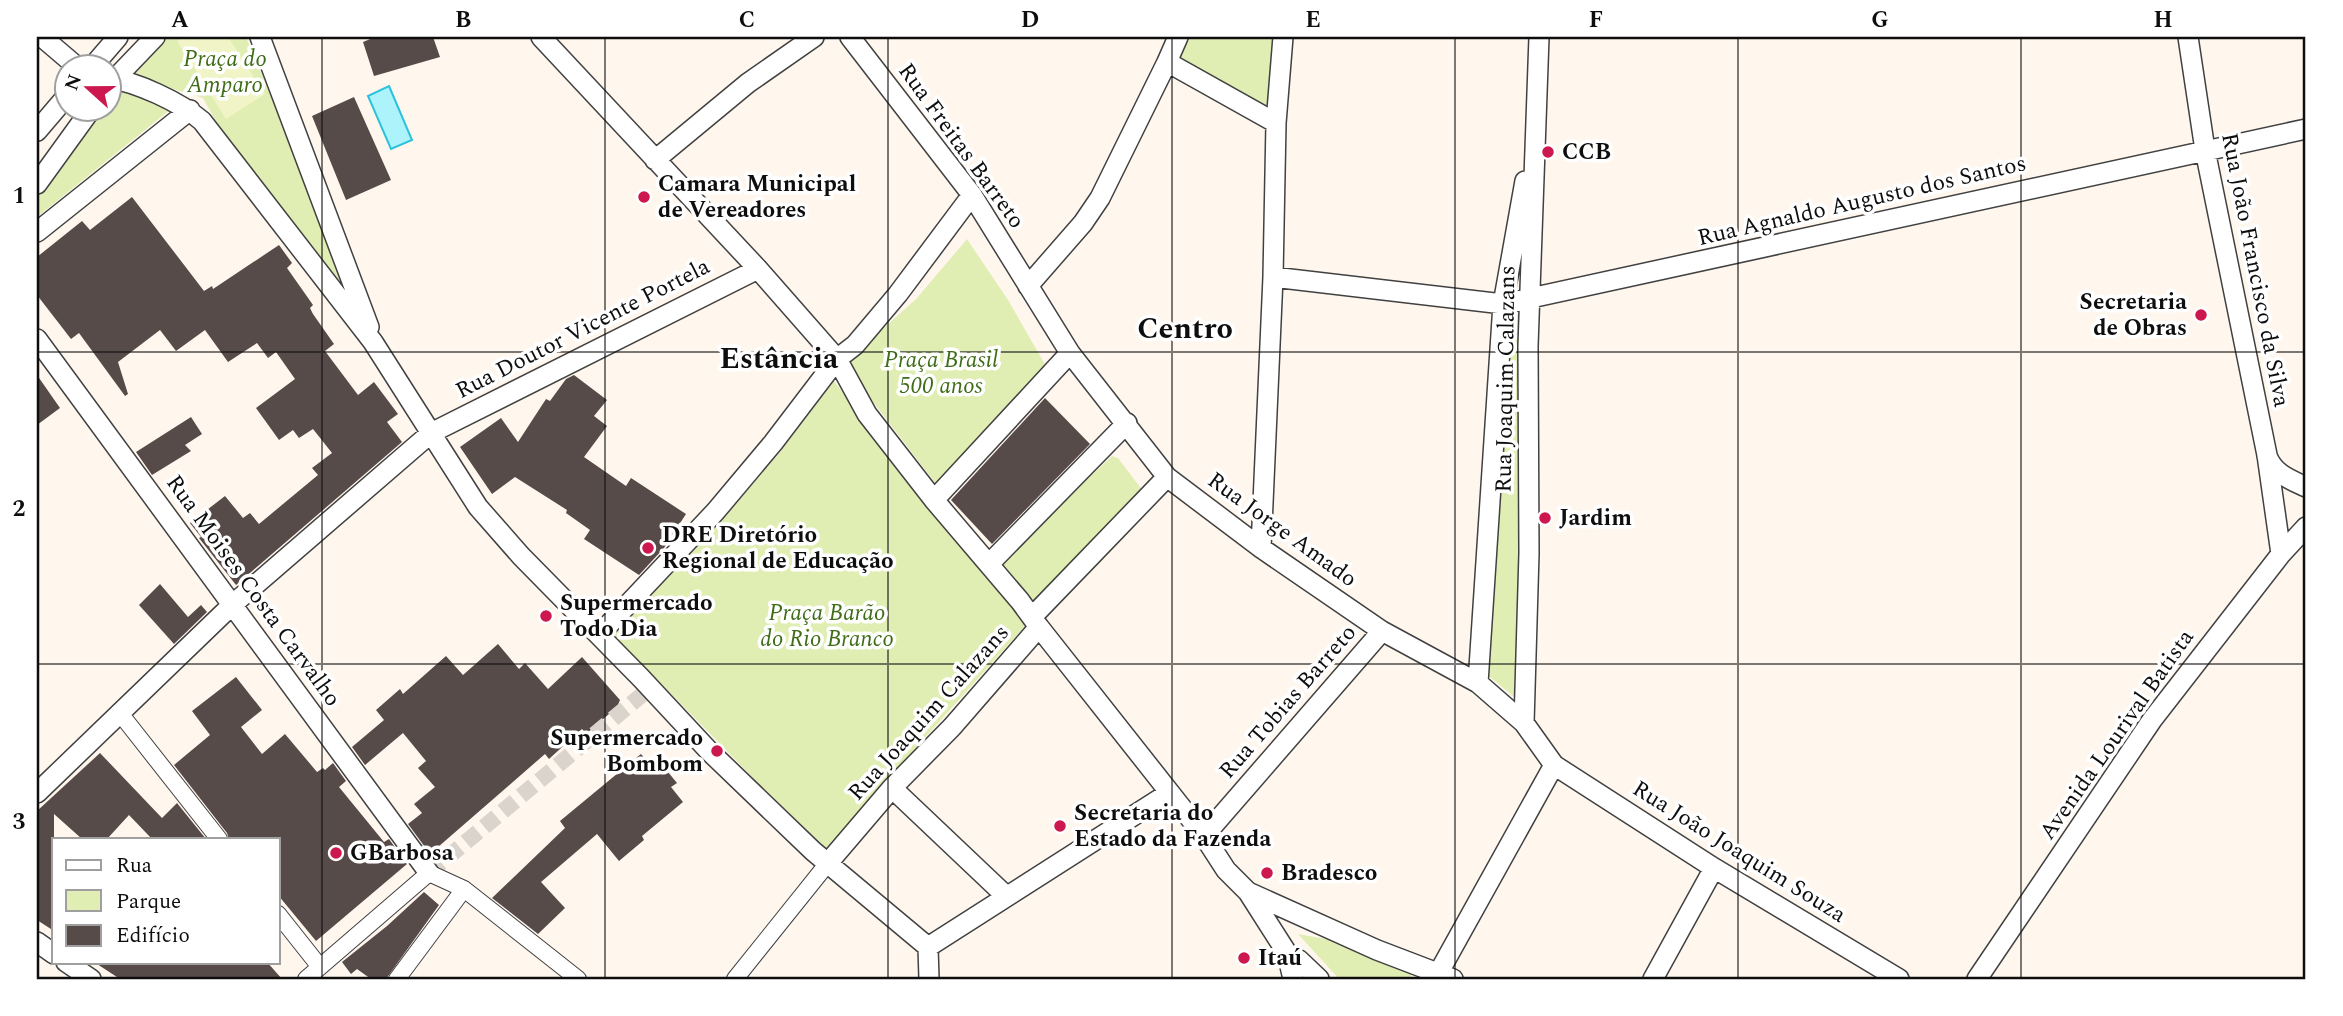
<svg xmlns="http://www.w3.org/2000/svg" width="2343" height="1016" viewBox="0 0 2343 1016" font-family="Spectral,serif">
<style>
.green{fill:#e1eeb3}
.pitch{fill:#f0f4c6}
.water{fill:#adf3fc;stroke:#2cc2db;stroke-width:2}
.building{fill:#574b49}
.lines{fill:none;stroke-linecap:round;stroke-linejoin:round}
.pedestrian-tunnel{stroke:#dbd4cc;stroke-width:16;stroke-dasharray:16 8;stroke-linecap:butt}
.pedestrian-casing{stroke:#414141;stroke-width:18}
.minor-casing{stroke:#414141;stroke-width:22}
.pedestrian{stroke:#fff;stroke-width:16}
.minor{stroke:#fff;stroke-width:19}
.grid{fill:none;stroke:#0e0e0e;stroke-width:2;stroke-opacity:0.55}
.poi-dot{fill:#cc174f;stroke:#fff;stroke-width:2.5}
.labels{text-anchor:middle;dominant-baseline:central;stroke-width:7;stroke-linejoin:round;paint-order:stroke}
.park-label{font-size:23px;font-style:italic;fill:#3f6c17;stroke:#fff}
.street-label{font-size:23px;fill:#0e0e0e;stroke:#fff}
.poi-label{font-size:23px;font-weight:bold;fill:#0e0e0e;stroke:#fff;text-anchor:start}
.district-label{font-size:30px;font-weight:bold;fill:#0e0e0e;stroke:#fff}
.neatline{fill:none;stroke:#0e0e0e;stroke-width:2.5}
.grid-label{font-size:23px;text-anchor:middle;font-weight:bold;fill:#0e0e0e}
</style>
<rect width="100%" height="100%" fill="#fff7ee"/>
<!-- green -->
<path class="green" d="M167 37H246L368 327 249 181 203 98 166 87 134 72Z
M1175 37H1289L1277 125 1159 71Z
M116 90 171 109 37 217V187L101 109 108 108 109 99Z
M967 239 1008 300 1046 366 936 484 844 364 916 299Z
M1525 312 1518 700 1485 673 1509 314Z
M834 381 929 505 1027 624 826 848 757 782 614 635 726 516 780 452Z
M1112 456 1118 458 1153 504C1120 545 1082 581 1044 617L998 563Z
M1298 934 1393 951 1417 968 1408 979H1339Z"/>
<!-- pitch -->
<path class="pitch" d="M184 37H228L265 94 226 119 177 41Z"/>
<!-- water -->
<path class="water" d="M389 86 412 140 391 149 368 96Z"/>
<!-- building -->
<path class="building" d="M375 37H433L440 57 374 76 363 42Z
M354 97 391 180 346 200 312 116Z
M132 197 204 291 212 286 213 289 279 245 292 263 287 268 313 305 310 308 313 314 334 344 325 351 358 395 374 382 398 414 387 422 402 442 236 585 199 538 201 537 190 523 225 496 243 518 250 513 259 524 318 475 312 468 332 453 313 429 299 438 293 430 279 440 256 408 295 379 276 352 268 358 257 343 228 362 205 330 176 351 160 330 118 362 128 394 125 396 79 333 71 339 37 295V257L82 221 90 230Z
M37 375 60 408 37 425Z
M574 375 607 400 594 416 607 426 584 457 626 486 631 478 686 514 664 548 639 575 584 539 590 530 566 513 567 510 515 477 492 494 460 447 501 418 518 442 546 399 550 401 566 379Z
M1045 398 1090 444 992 544 951 500Z
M191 417 202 434 185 445 191 451 152 475 136 452Z
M160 584 188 617 201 605 207 612 174 644 139 605Z
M498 644 519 669 525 663 548 689 582 657 620 700 617 707 586 734 582 729 549 759 545 754 430 854 408 824 422 813 414 804 435 787 418 768 426 761 403 733 365 765 352 747 384 720 376 710 400 689 403 694 446 656 463 675Z
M236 677 262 710 241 727 262 754 285 734 317 772 323 768 325 770 333 763 346 781 339 787 384 842 389 839 407 864 316 941 278 895V839H229L227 833 174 765 210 735 192 711Z
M100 753 162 818 177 803 206 839H152L129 815 107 839H82L54 814V931L37 920V811Z
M641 754 652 767 659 761 677 783 671 787 683 802 642 836 644 840 619 861 597 834 541 882 565 908 538 934 492 898 565 828 560 821Z
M424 892 439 905 386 979H371L357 969 351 974 342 962 387 926Z
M94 962H267L282 979H120Z"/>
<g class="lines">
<!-- pedestrian-tunnel -->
<path class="pedestrian-tunnel" d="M429 873 650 688"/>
<!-- pedestrian casing -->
<g class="pedestrian-casing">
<path id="pedestrian" d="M119 712 219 839
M278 914 320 967
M306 979 429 873 464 889 578 979
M397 979 464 889
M735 979 828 863"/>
</g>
<!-- minor casing -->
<g class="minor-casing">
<path id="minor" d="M42 37 76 66
M260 37 369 327
M541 37 758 269 837 359 867 414 934 500 1020 601 1039 627 952 727 892 788 828 863
M850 37 972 195 1070 353 1167 477 1261 548 1382 631 1478 683 1524 723 1554 765 1714 868 1899 979
M1178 37 1167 62 1276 123 1283 37
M2188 37 2205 150 2267 455 2281 554
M93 66 118 37
M108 78C137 82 180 102 202 121L373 342 478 507 521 556 641 678 709 751 813 851 928 947
M108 86 155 37
M37 131 66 97
M655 160 748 83 814 37
M37 184 92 108
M37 232 190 110
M1273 277 1503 304 2306 129
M1028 286 1083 223 1100 198 1167 62
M37 339 429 873
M2267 456C2274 474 2289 479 2306 487
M934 500 1070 353
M1261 548 1273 277 1276 123
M989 564 1127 423
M1032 617 1167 477
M1039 627 1204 836 1226 870 1248 892 1287 953 1293 979
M599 635 715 512 773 443 837 359 855 345 898 294 972 195
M1478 683 1503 304 1525 181
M1524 723 1529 553 1528 346 1539 37
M892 788 1006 896
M37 793 232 605 431 433 758 269
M1204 836 1382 631
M1248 892 1377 950 1453 979
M37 942 54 954
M928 947 1169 793
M928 947 929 979
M1287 953 1299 960 1319 979
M66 962 91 979
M1432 979 1439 972 1554 765
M1653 979 1714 868
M1977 979 2152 720 2281 554 2306 527"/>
</g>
<!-- pedestrian -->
<use href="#pedestrian" class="pedestrian"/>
<!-- minor -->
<use href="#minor" class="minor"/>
</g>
<!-- grid -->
<path class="grid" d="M322 37V979M605 37V979M888 37V979M1172 37V979M1455 37V979M1738 37V979M2021 37V979M37 352H2306M37 664H2306"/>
<!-- markers -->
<g class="poi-dot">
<circle cx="1548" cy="152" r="7"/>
<circle cx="644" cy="197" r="7"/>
<circle cx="2201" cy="315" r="7"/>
<circle cx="1545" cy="518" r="7"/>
<circle cx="648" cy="548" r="7"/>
<circle cx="546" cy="616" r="7"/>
<circle cx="717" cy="751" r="7"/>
<circle cx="1060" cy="826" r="7"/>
<circle cx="336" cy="853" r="7"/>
<circle cx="1267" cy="873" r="7"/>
<circle cx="1244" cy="958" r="7"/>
</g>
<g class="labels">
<!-- park labels -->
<g class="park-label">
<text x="225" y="59">Praça do<tspan x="225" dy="26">Amparo</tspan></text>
<text x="941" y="360">Praça Brasil<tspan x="941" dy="26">500 anos</tspan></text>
<text x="827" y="613">Praça Barão<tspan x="827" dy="26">do Rio Branco</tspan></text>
</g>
<!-- street labels -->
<g class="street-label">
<text transform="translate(961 146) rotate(54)">Rua Freitas Barreto</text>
<text transform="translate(1862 201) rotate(-13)">Rua Agnaldo Augusto dos Santos</text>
<text transform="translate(2255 270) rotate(79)">Rua João Francisco da Silva</text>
<text transform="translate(583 329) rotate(-27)">Rua Doutor Vicente Portela</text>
<text transform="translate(1506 379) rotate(-89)">Rua Joaquim Calazans</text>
<text transform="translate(1282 530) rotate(36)">Rua Jorge Amado</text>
<text transform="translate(253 591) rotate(54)">Rua Moises Costa Carvalho</text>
<text transform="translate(1288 702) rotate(-49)">Rua Tobias Barreto</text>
<text transform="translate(929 713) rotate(-48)">Rua Joaquim Calazans</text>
<text transform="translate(2117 735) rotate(-55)">Avenida Lourival Batista</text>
<text transform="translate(1739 852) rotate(32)">Rua João Joaquim Souza</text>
</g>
<!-- poi labels -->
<g class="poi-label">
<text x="1562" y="152">CCB</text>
<text x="658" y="184">Camara Municipal<tspan x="658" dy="26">de Vereadores</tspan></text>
<text x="2187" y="302" text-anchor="end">Secretaria<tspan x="2187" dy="26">de Obras</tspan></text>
<text x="1559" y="518">Jardim</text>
<text x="662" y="535">DRE Diretório<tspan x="662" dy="26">Regional de Educação</tspan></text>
<text x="560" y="603">Supermercado<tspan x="560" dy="26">Todo Dia</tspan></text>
<text x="703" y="738" text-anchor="end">Supermercado<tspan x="703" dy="26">Bombom</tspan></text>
<text x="1074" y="813">Secretaria do<tspan x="1074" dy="26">Estado da Fazenda</tspan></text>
<text x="350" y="853">GBarbosa</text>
<text x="1281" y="873">Bradesco</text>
<text x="1258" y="958">Itaú</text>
</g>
<!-- district labels -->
<g class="district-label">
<text x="1185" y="329">Centro</text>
<text x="779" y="359">Estância</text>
</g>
</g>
<!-- border -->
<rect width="2343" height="1016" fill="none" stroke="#ffffff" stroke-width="77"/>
<!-- legend -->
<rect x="52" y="838" width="228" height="126" fill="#ffffff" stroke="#9f9f9f" stroke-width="2"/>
<rect x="66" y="860" width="35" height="10" fill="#ffffff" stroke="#9f9f9f" stroke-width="2"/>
<text x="116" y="872" font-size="21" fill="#0e0e0e">Rua</text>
<rect x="66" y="890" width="35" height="21" fill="#e1eeb3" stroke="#9f9f9f" stroke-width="2"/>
<text x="116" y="908" font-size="21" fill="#0e0e0e">Parque</text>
<rect x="66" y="925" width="35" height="21" fill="#574b49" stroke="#9f9f9f" stroke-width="2"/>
<text x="116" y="942" font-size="21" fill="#0e0e0e">Edifício</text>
<!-- north arrow -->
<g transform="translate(88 88) rotate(291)"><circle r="33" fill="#ffffff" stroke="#9f9f9f" stroke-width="2"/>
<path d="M0-5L12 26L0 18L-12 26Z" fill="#cc174f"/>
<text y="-10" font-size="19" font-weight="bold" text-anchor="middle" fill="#0e0e0e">N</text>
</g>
<rect x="38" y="38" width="2266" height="940" class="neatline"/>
<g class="grid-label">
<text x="180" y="27">A</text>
<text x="463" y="27">B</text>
<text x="747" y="27">C</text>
<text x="1030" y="27">D</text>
<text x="1313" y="27">E</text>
<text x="1596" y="27">F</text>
<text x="1880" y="27">G</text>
<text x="2163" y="27">H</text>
<text x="19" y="203">1</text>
<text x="19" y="516">2</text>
<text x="19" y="829">3</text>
</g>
</svg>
